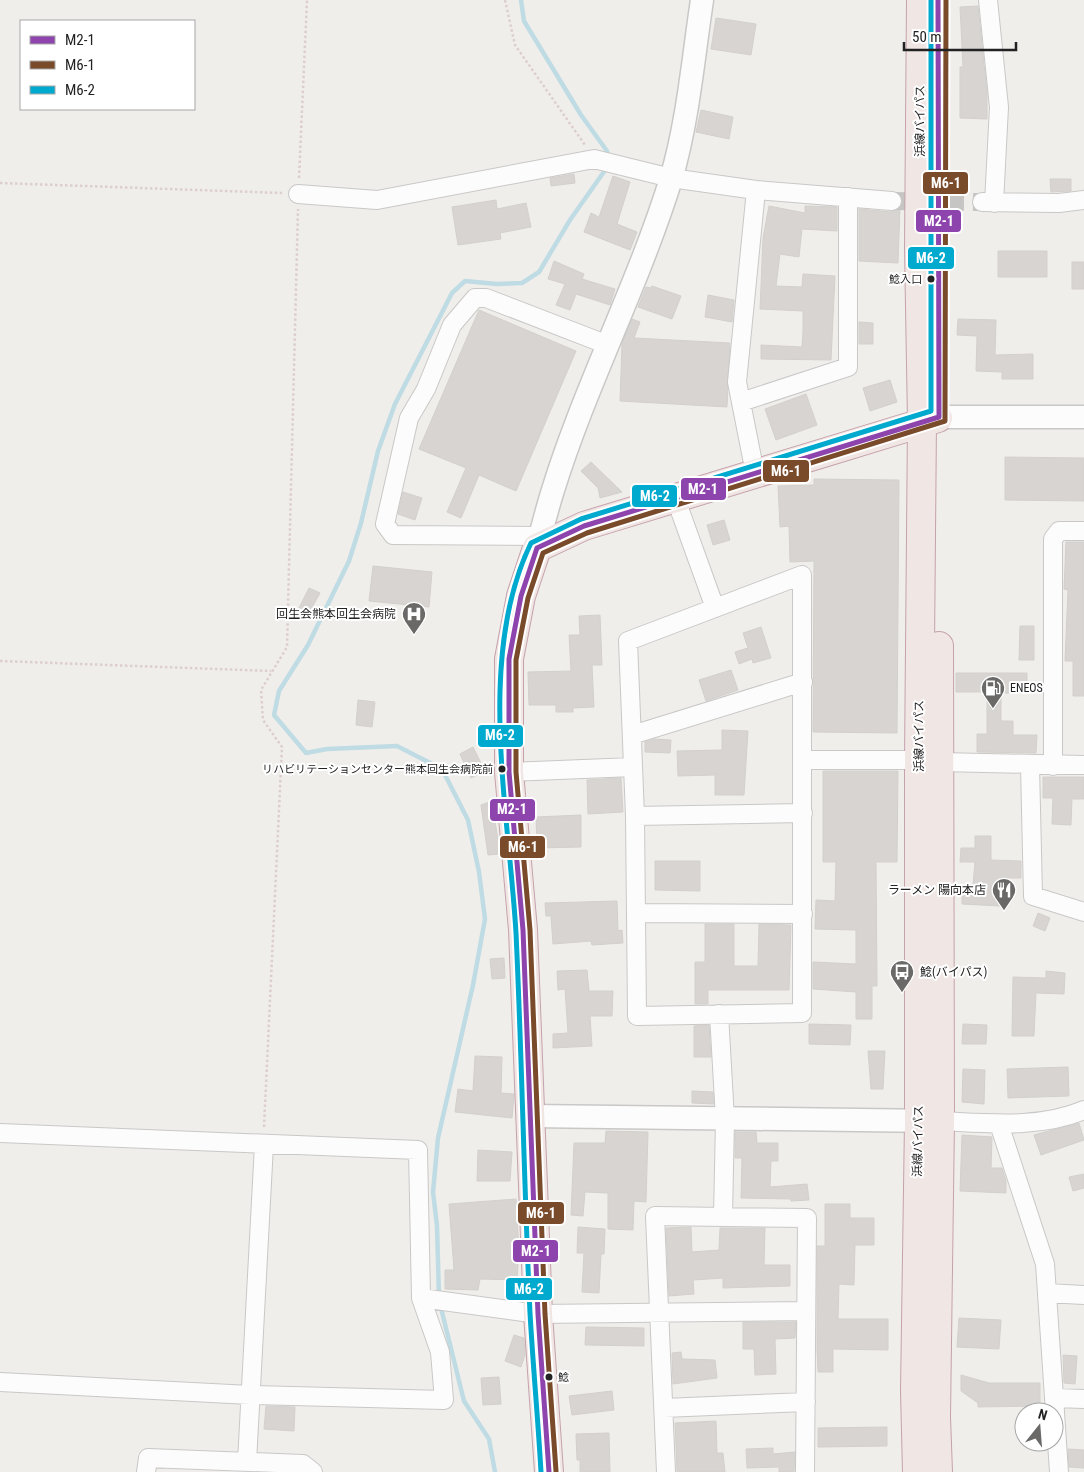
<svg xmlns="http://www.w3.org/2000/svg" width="1084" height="1472" viewBox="0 0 1084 1472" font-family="'Roboto Condensed','Noto Sans JP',sans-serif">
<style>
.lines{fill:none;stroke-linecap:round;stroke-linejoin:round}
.stream{stroke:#bfdbe3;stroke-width:4.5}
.building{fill:#d7d4d2;stroke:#d3d0cc}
.minor-tunnel{stroke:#c7c5c3;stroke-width:18;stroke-dasharray:18 9;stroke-linecap:butt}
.minor-casing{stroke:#c9c8c7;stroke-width:20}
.tertiary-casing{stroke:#c9c8c7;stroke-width:25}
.trunk-casing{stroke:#c5a2ac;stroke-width:30}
.path{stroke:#dccecd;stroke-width:2.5;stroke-dasharray:2.5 2.5;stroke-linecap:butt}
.minor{stroke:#fdfcfc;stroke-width:18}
.tertiary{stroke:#fdfcfc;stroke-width:22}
.trunk{stroke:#f0e6e4;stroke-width:28}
.bus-1-casing{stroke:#fff;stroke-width:9}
.bus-2-casing{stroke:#fff;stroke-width:9}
.bus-3-casing{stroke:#fff;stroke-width:9}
.bus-1{stroke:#8e44ad;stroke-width:5}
.bus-2{stroke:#7a4b2a;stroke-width:5}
.bus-3{stroke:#00a9ce;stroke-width:5}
.bus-dot{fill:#222;stroke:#fff;stroke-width:2}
.labels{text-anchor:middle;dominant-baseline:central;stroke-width:4;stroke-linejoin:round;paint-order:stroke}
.bus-label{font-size:11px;fill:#222;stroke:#fff;text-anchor:end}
.street-label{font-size:12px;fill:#222;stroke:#fff}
.poi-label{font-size:12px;fill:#222;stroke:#fff;text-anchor:end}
.line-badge{stroke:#fff;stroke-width:2}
.badge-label{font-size:14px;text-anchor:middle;font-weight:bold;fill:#fff}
</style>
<rect width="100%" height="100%" fill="#f0eeeb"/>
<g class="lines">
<!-- stream -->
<path class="stream" d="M521 0 524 21 581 115 607 151 608 158
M439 1297 437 1226 433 1192 438 1138 473 985 485 919 479 872 468 820 442 769 397 746 327 749 306 753 274 715 279 691 308 645 349 561 361 523 378 451 395 404 452 293 465 281 497 284 522 283 539 272 570 220 608 166
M440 1304 464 1401 489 1439 495 1472"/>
</g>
<!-- building -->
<path class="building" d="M978 6 987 93V119L960 118V67H963L960 7Z
M716 18 756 24 751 55 711 49Z
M701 110 733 117 729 139 696 132Z
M574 174 575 183 551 186 550 178Z
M613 176 630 182 617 224 637 232 630 250 584 232 591 213 599 217Z
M1050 179H1071V191L1051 192Z
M496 200 497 209 526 203 531 227 500 233 501 239 458 245 452 207Z
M769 206 805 213V206L837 207V231L802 229 799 257 780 254 776 286 802 287 803 274 835 276 831 360 761 359V345L802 347 803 333V311L760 309 763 238Z
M900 208 898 263 859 261V209L891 212Z
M998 251H1047V277H998Z
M554 261 584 274 582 279 615 289 610 305 576 294 570 310 556 305 565 284 548 279Z
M1072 262H1084V289H1072Z
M652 286 681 296 672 319 638 307 646 287 651 288Z
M708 295 734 300 732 322 705 317Z
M479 310 576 351 516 491 479 475 461 518 447 512 466 468 419 449Z
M632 319 640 322 634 338 730 343 727 407 620 401 622 343Z
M958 319 996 320 995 355 1033 354V379H1002V372L976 371 977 336 957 335Z
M859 322 873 323V344H859Z
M890 380 897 402 870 411 863 388Z
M806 394 817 425 776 440 765 409Z
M1005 457 1084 458V501L1005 500Z
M591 462 622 492 600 498 598 488 581 471Z
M814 479 899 480 897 733 813 732 814 561 790 562 789 526 780 527 778 486 814 485Z
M403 492 422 498 415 520 398 514Z
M724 520 730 540 713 545 707 525Z
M1066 542H1084V696H1073V661H1065L1068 590 1064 589Z
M373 566 432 572 429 607 369 601Z
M309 588 320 593 309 613 299 608Z
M600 615 602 665H592L594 707 573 708V712H556V705H529L528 672 571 671 569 635H580L579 616Z
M1020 626H1034V660H1019Z
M761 627 771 658 753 663 752 659 739 664 735 652 748 648 743 633Z
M731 670 738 690 706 701 699 680Z
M956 673H1027V693H1001V721H1013V735H1037L1036 753 977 752V734H987V692H956Z
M358 700 375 702 372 727 356 725Z
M722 730 748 731 744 795H715V775L678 776 677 751 722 750Z
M655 739 671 740 670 753 645 752V742Z
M473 747 485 771 471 778 460 754Z
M823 771H898L897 862H876L877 986H872V1019H856V992L813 989V962L856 964V930L815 929 816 900 835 901 836 862H823Z
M1043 777H1084V799H1072L1071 825 1052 824 1053 798H1043Z
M621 778 623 812 588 814 587 780Z
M492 801 500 854 488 855 481 805Z
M581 815V847L537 848 536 817Z
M975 836H991V860L1021 861V878H1001L1000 906 962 904V885H973L975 862H960L961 848H975Z
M655 861H700V891L655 890Z
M617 901 618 931 622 930 623 943 592 945 591 941 553 944 551 916H546L545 903Z
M1038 913 1050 918 1045 931 1033 926Z
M705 924H734V966H758L759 924 791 925 789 990H708V1004H695V962H705Z
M504 958 505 978 492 979 490 959Z
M587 970 589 991H613L612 1016H590L592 1046 553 1048V1034L568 1033 565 989 558 990 557 971Z
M1046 971 1065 973 1064 994 1036 993 1034 1036H1012L1013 977 1046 978Z
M809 1024 851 1025 850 1045 809 1044Z
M963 1024 987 1025 986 1044H962Z
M709 1025 711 1057H694V1026Z
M868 1051H885L883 1089H871Z
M475 1056 502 1057 501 1093 514 1094 512 1118 455 1112 458 1089 473 1091Z
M1068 1067 1069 1096 1008 1098 1007 1069Z
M963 1069 985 1070 984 1104 962 1102Z
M692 1091 713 1092 714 1104 692 1103Z
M1079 1123 1084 1140 1041 1155 1034 1135Z
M606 1131 648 1132 646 1202 634 1201 633 1230 608 1229V1193L585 1192 583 1216 571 1215 574 1143H605Z
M735 1132H756L757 1143H778V1161H771L770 1187 807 1184 809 1200 791 1201V1199L741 1198 742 1158H735Z
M962 1135 992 1137 991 1168H1002L1006 1181V1193L960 1191Z
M478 1150 512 1152 510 1181H477Z
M1084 1174V1188L1073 1191 1069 1177Z
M516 1199 519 1250 517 1280 480 1279 478 1290 445 1289V1270H454L449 1204Z
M825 1204H850V1218H874V1245H855L854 1285 839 1284 838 1319H888V1350L833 1349V1372H818L817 1349V1246H825Z
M578 1227 605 1229 604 1254H601L599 1293 582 1292 584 1253H577Z
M691 1227 692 1252 719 1250 720 1228H765L764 1265H790V1286L723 1288V1278L693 1280 694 1294 669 1296 666 1228Z
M959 1318 1001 1320 999 1349 957 1347Z
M743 1322H796L795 1338 775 1339 776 1374 755 1375 754 1349H743Z
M586 1327 644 1328V1346L585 1345Z
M514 1335 524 1338 525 1355 521 1367 505 1361Z
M681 1352 682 1359 715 1360 717 1378 673 1384 672 1353Z
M1063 1355 1077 1356 1075 1384 1064 1383Z
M961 1375 989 1383H1040V1406L978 1407V1403L961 1391Z
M499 1377 501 1404 483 1405 481 1378Z
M612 1391 614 1410 572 1415 569 1396Z
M266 1406 295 1407 294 1431 264 1429Z
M716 1421 717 1453H723L725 1472H677L675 1423Z
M887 1427V1446L818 1447V1428Z
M609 1433 610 1472H580V1460H577L576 1434Z
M773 1448V1454L795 1452 794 1472H779V1467L747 1468 746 1449Z
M1068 1449 1084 1450V1468L1069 1467Z"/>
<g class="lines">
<!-- minor-tunnel -->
<path class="minor-tunnel" d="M892 201 982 202"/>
<!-- minor casing -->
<g class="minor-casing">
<path id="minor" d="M988 0 999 107 994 203
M298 194 377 200 594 159 671 178 756 190 892 201
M982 202 1059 203 1084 200
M741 402 848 367V197
M755 473 737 382 756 190
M675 497 715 608
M540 536 393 535 385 524 409 418 426 389 452 325 475 298H486L608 345
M802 575V1013L637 1016 635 816 628 641Z
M632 735 803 682
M803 760H919
M939 762 1084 765
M1030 766 1033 896 1084 912
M1053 766V539L1059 531H1084
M509 772 633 767
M635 816 803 813
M636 913 803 914
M719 1014 725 1119 723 1217
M940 1121C987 1123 1040 1129 1084 1110
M999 1124 1045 1264 1059 1472
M0 1133 418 1150 421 1298 440 1352 444 1400 250 1395 0 1382
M1047 1293 1084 1295
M421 1298 538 1314 806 1311
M1055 1398 1084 1399
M664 1408 806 1402
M247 1462 264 1145
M146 1472 148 1458 303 1464 313 1472
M666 1472 655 1216 807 1218 805 1472"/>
</g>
<!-- tertiary casing -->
<g class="tertiary-casing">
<path id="tertiary" d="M939 417H1084
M537 548C542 529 547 509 553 490 586 384 638 285 671 179 688 121 693 60 702 0
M530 1116 937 1121"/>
</g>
<!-- trunk casing -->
<g class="trunk-casing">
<path id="trunk" d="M549 1472 538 1314 523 930 509 772V659L521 596 537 548 584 526 938 418
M917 1472 915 1391 919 1121V760L922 422 919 248 921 0
M938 1472 936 1417 940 1121 939 646"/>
</g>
<!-- path -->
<path class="path" d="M505 0 515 45 585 145
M299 178 307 0
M0 183 282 193
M0 661 271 671
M264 1127 282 747 263 720 261 690 287 647 298 209"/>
<!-- minor -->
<use href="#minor" class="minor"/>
<!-- tertiary -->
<use href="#tertiary" class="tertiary"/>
<!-- trunk -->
<use href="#trunk" class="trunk"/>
<!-- bus-1 casing -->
<g class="bus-1-casing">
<path id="bus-1" d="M549 1472 538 1314 523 930 509 772V659L521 596 537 548 584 526 939 417 938 0"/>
</g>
<!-- bus-2 casing -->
<g class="bus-2-casing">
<path id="bus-2" d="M556 1471 545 1314 530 930 516 772V660L528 598 543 553 587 533 945 421 946 0"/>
</g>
<!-- bus-3 casing -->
<g class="bus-3-casing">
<path id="bus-3" d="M541 1472C538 1419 533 1366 530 1313 524 1186 522 1059 516 933 509 812 476 656 531 543L581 519 931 411V0"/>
</g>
<!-- bus-1 -->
<use href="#bus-1" class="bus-1"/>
<!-- bus-2 -->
<use href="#bus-2" class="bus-2"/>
<!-- bus-3 -->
<use href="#bus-3" class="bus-3"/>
</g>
<!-- icons -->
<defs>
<g id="hospital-pin" transform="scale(1.25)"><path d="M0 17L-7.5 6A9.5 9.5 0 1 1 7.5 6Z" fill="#6a6968" stroke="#fff"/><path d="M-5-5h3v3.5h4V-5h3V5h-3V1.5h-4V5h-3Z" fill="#fff"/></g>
<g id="fuel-pin" transform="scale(1.25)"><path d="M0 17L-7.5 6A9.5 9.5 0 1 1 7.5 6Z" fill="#6a6968" stroke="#fff"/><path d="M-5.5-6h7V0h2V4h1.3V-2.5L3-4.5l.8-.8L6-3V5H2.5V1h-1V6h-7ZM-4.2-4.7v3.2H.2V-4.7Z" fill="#fff"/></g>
<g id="restaurant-pin" transform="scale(1.25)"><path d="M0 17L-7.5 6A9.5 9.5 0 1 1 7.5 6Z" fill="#6a6968" stroke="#fff"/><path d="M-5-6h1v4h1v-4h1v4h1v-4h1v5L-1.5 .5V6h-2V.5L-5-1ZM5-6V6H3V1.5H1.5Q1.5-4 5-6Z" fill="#fff"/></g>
<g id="bus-pin" transform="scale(1.25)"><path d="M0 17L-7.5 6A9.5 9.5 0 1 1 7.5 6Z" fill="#6a6968" stroke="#fff"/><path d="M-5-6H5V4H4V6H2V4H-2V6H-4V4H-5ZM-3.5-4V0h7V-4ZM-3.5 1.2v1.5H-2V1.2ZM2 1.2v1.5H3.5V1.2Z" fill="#fff"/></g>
</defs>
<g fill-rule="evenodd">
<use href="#hospital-pin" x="414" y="614"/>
<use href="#fuel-pin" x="993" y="688"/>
<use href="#restaurant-pin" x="1004" y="890"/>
<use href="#bus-pin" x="902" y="972"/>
</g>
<!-- markers -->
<g class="bus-dot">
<circle cx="931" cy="279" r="4.5"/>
<circle cx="502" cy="769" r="4.5"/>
<circle cx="549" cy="1377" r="4.5"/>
</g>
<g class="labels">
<!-- bus labels -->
<g class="bus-label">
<text x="922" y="279">鯰入口</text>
<text x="493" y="769">リハビリテーションセンター熊本回生会病院前</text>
<text x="558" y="1377" text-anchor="start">鯰</text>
</g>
<!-- street labels -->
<g class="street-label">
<text transform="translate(920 121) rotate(-90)">浜線バイパス</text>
<text transform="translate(919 736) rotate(-90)">浜線バイパス</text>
<text transform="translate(918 1141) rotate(-89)">浜線バイパス</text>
</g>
<!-- poi labels -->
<g class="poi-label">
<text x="396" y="614">回生会熊本回生会病院</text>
<text x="1010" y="688" text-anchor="start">ENEOS</text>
<text x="986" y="890">ラーメン 陽向本店</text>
<text x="920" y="972" text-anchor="start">鯰(バイパス)</text>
</g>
</g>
<g class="line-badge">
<rect x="922" y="171" width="47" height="24" rx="5" fill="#7a4b2a"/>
<rect x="915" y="209" width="47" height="24" rx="5" fill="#8e44ad"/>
<rect x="907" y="246" width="48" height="24" rx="5" fill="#00a9ce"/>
<rect x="762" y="459" width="48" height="24" rx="5" fill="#7a4b2a"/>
<rect x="680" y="477" width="47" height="24" rx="5" fill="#8e44ad"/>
<rect x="631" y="484" width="47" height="24" rx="5" fill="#00a9ce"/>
<rect x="477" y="724" width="47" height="24" rx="5" fill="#00a9ce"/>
<rect x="489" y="798" width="47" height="24" rx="5" fill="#8e44ad"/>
<rect x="499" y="835" width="47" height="24" rx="5" fill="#7a4b2a"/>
<rect x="517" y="1201" width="48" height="24" rx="5" fill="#7a4b2a"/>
<rect x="512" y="1239" width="47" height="24" rx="5" fill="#8e44ad"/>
<rect x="505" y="1277" width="48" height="24" rx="5" fill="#00a9ce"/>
</g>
<g class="badge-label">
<text x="946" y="188">M6-1</text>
<text x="939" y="226">M2-1</text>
<text x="931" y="263">M6-2</text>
<text x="786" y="476">M6-1</text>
<text x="703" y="494">M2-1</text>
<text x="655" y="501">M6-2</text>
<text x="500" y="740">M6-2</text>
<text x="512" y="814">M2-1</text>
<text x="523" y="852">M6-1</text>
<text x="541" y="1218">M6-1</text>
<text x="536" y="1256">M2-1</text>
<text x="529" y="1294">M6-2</text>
</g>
<!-- legend -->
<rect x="20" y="20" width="175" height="90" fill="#ffffff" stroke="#a7a7a7"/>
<rect x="30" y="36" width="25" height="8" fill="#8e44ad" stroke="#a7a7a7"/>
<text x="65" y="45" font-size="15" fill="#222222">M2-1</text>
<rect x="30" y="61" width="25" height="8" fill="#7a4b2a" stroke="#a7a7a7"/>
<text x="65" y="70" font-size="15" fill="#222222">M6-1</text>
<rect x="30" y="86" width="25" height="8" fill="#00a9ce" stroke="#a7a7a7"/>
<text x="65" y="95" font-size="15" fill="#222222">M6-2</text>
<!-- north arrow -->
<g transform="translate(1039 1427) rotate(17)"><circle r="24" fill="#ffffff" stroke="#a7a7a7"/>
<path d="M0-4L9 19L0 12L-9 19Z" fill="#6a6968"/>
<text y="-8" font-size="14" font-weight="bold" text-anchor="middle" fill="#222222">N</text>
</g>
<!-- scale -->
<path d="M904 42v8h112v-8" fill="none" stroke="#222222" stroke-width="2.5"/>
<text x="912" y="42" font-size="15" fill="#222222" stroke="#ffffff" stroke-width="4" paint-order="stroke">50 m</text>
</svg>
